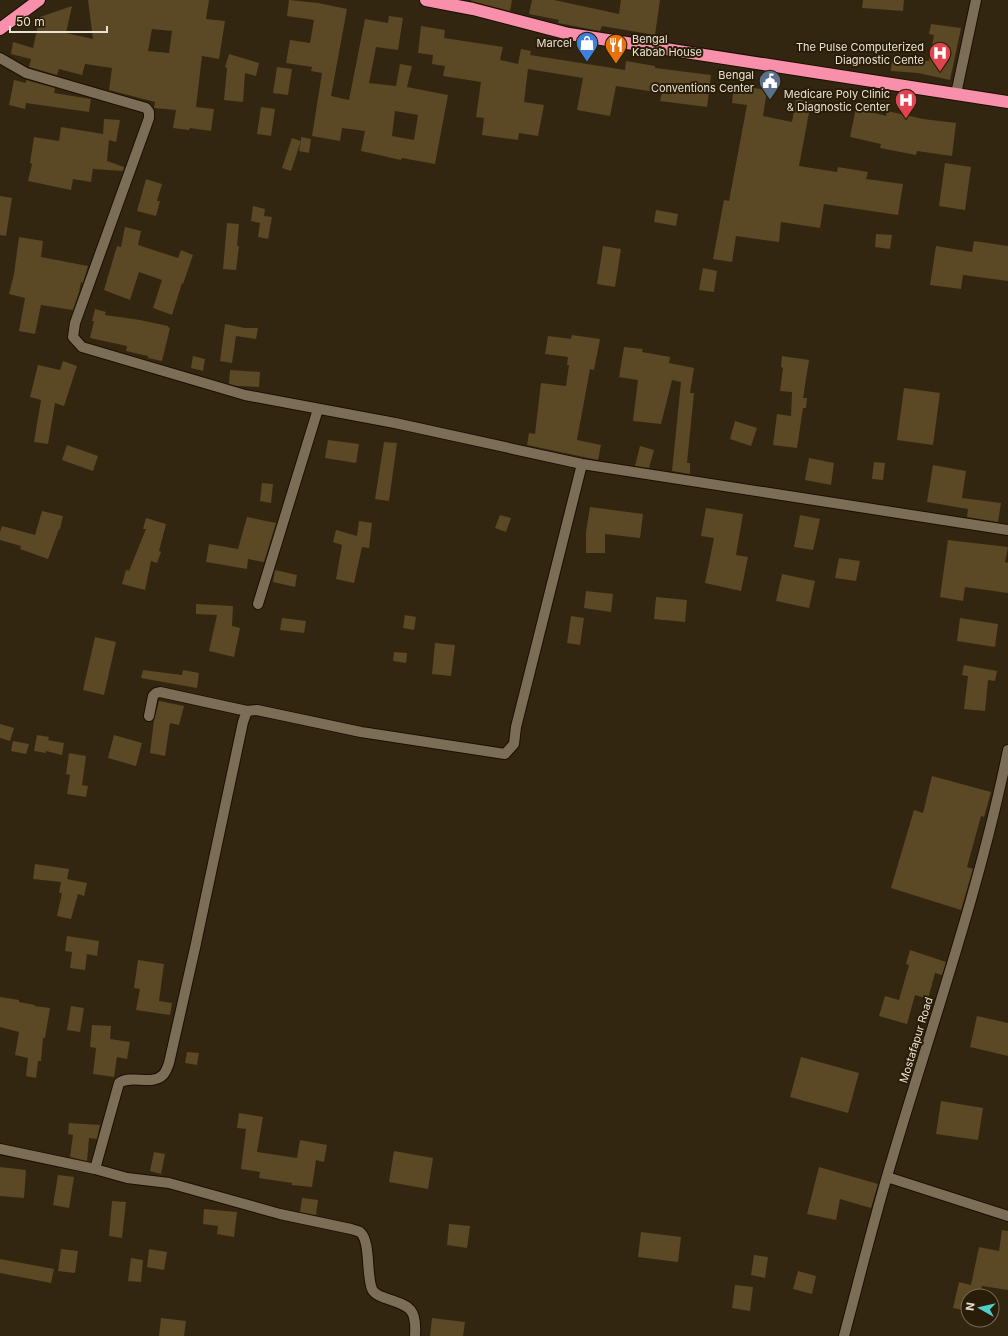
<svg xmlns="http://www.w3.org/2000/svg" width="1008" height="1336" viewBox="0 0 1008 1336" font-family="Inter,sans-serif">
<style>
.building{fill:#5b4824;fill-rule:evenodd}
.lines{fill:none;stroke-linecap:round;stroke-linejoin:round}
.minor-casing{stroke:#1a0f00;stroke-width:12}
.highway-casing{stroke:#1a0f00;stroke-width:14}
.minor{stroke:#7c6e56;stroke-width:10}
.highway{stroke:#f88fab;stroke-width:12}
.labels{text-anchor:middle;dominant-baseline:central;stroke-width:4;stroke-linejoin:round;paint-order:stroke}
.poi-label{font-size:11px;fill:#eae2d5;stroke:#291d07;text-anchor:end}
.street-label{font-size:11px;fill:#eae2d5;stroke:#291d07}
</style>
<rect width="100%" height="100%" fill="#332610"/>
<!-- building -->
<path class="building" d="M88 0H209L206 19 225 21 219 59 202 56 196 107 214 109 211 131 190 128 189 130 173 128 176 110 154 108 155 102 109 90 112 68 85 64 82 75 59 69 57 75 29 67 31 59 11 54 13 42 33 48 40 17 72 6 66 33 93 39ZM152 29 172 31 169 53 148 51Z
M289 0 318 3 347 9 331 96 349 100 365 19 388 23 389 16 403 18 398 50 376 47 369 83 396 86 400 64 412 66 407 87 448 95 435 164 402 158 401 160 361 151 365 131 342 128 340 141 312 136 322 73 311 71 312 67 286 63 290 40 310 43 314 20 287 16ZM395 111 418 115 414 140 392 136Z
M471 0H512L510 11 471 1Z
M532 0H554L619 14 621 0H660L655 35 602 26 600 31 558 23 559 20 529 14Z
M863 0H904L903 11 862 8Z
M931 24 961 28 950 80 918 73 891 71 892 58 929 61 934 35 929 34Z
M421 26 445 30 444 38 503 47 500 60 518 64 521 49 531 51 530 55 625 70 626 61 655 66V68L711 75 707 107 660 101 662 93 616 86 610 116 577 110 583 78 528 69 524 102 544 105 538 136 519 133 518 140 482 135 484 118 476 117 481 82 443 76 445 66 432 64 433 55 418 53Z
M229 54 259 63 256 76 245 73 243 102 224 100 227 68 225 67Z
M277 67 292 69 288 95 273 93Z
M14 80 26 83V80L55 88 54 93 91 99 89 112 26 103 25 109 9 105Z
M734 85 767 90 763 116 792 122 796 99 811 102 799 166 837 172 838 167 868 172 866 179 903 184 898 215 824 204 820 228 781 222 779 242 736 236 732 262 713 259 724 200 729 201 747 105 732 103Z
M261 107 275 109 271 136 257 134Z
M856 108 886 116 887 111 923 119 956 123 952 156 917 151 916 155 880 148 881 144 850 137Z
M104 119 120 120 116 142 109 140 107 161 124 167 123 171 93 169 91 182 73 179 71 190 28 181 32 164 30 163 34 137 59 141 61 127 103 134Z
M301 137 311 139 309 153 299 151 301 141 291 171 282 168 292 138 301 141Z
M945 163 971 167 965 210 939 206Z
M146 179 162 184 157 201H160L156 216 137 211Z
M0 196 12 198 6 236 0 235Z
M253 206 265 209 264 216 272 217 268 239 258 237 260 223 251 221Z
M656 210 678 214 676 226 654 222Z
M227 223 239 224 237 246H239L236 270 223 269Z
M125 227 141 231 138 245 178 258 181 250 193 255 183 284 182 283 172 315 153 308 162 280 139 272 130 300 104 290 117 246 121 247Z
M876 234 892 235 890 249 875 247Z
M19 237 43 241 41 257 88 266 83 283 81 282 79 292 73 310 41 305 35 334 19 331 25 298 9 294 14 274Z
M974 241 1008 246V281L963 275 961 289 930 285 936 246 972 252Z
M603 246 621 249 615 287 597 284Z
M703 268 717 271 714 292 699 290Z
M95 309 106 312 105 315 140 320 168 326V327L170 328 162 361 148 358V356L126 351 127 346 90 338 94 321H92Z
M225 324 245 328H258L256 339 236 336 232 363 220 361Z
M572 335 600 339 594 370 590 369 577 440 601 445 598 460 527 445 529 433 535 434 541 383 566 386 569 365H567L568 357 545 354 548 336 571 339Z
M624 347 643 349 642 352 670 357 669 363 694 368 690 393H694L687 463H690V474L672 471 681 382 672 380 661 424 633 421 638 380 619 377Z
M193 356 205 359 203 371 191 368Z
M782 356 809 360 803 398H807L806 408H803L797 448 773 445 777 414 791 416 792 392 780 391 783 368 781 367Z
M63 361 77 366 64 406 55 403 48 444 34 442 41 400 30 397 38 365 60 370Z
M230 370 260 372 259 387 237 386 229 384Z
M904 388 940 393 933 445 897 440Z
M735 421 757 428 751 446 730 439Z
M328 440 359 444 356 463 325 458Z
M384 442 397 443 389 501 375 499Z
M67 445 98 456 93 471 62 460Z
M640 446 654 450 649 468 635 466Z
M809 458 834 463 831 485 805 480Z
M874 462 885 463 883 480 872 479Z
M933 465 966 471 962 498 1001 503 998 522 967 517 968 509 927 502Z
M262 483 273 484 271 503 260 501Z
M590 507 643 514 640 538 605 534V553H586V532Z
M706 508 743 514 736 555 748 557 741 591 705 583 714 538 701 536Z
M42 511 63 516 60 529H59L48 559 20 549 21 546 0 540V532L2 526 35 535Z
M500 515 511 518 506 532 495 528Z
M800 515 820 519 813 550 794 547Z
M247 517 276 523 264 562 248 559 247 569 206 562 209 544 238 549Z
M146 518 166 524 159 551 161 552 157 563 151 561 145 590 122 584 126 570 129 571 146 529H143Z
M359 521 372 523 369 548 362 547 354 583 336 579 342 545 333 542 336 530 357 536Z
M948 540 1008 547 1005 562 1008 563V593L965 587 963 601 940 597Z
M839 558 860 561 856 581 835 578Z
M275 570 297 575 295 587 273 582Z
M782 574 815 581 809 608 776 601Z
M586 591 613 594 611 612 584 608Z
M656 597 687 600 685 622 654 619Z
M196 604 233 606 232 626 240 628 234 657 209 651 217 615 196 614Z
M405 615 416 617 414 630 403 628Z
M571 616 584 618 580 645 567 643Z
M282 618 306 621 304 633 280 630Z
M960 618 998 624 995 647 957 641Z
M95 637 116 642 104 695 83 690Z
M435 643 455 645 451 676 432 674Z
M394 652 407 653 406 663 393 661Z
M964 665 997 671 995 681 988 680 985 711 964 709 968 676 962 675Z
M143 670 182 675 183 670 199 673 197 688 141 678Z
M159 701 184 706 179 725 170 723 165 756 150 753 154 720Z
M0 724 14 728 10 741 0 738Z
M37 735 49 737 48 740 64 743 62 755 46 751V753L34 751Z
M114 735 142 743 136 766 108 758Z
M13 741 29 744 26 754 11 751Z
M69 753 86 756 82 785 88 786 86 797 67 794 70 775 66 774Z
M932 776 991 792 984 817 981 816 967 867 973 869 961 910 891 888 914 810 923 813Z
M35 864 69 869 67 879 87 883 84 896 78 894 71 919 57 916 62 893H59L61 882 33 879Z
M67 936 99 941 97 956 87 954 85 970 70 968 72 952 65 951Z
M910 950 946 962 942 975 935 973 928 999 915 995 907 1024 879 1016 885 996 899 1000 909 965 906 964Z
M138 960 164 964 159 1001 172 1003 170 1015 136 1010 140 989 134 988Z
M0 997 19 1000V1002L35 1005 34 1006 50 1008 45 1038H43L41 1061H38L36 1078 26 1076 28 1058 15 1055 19 1032 0 1027Z
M71 1006 84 1008 80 1032 67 1030Z
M977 1016 1008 1023V1056L970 1047Z
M92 1025 111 1026 110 1039 130 1042 127 1059 117 1057 114 1077 93 1074 96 1048 90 1047Z
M187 1052 199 1053 197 1065 185 1063Z
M801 1057 859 1073 848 1113 790 1097Z
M941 1101 983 1108 978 1140 936 1134Z
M239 1113 263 1117 257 1152 297 1158 300 1140 327 1145 324 1162 316 1160 312 1187 292 1185V1183L259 1178 260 1172 241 1169 246 1129 237 1128Z
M69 1123 100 1125 97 1139 89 1138 87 1161 70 1157 73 1135 68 1134Z
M394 1151 433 1158 428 1189 389 1182Z
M154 1152 165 1154 161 1174 150 1171Z
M0 1167 26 1170 24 1198 0 1196Z
M819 1167 878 1184 871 1208 840 1199 836 1220 807 1214Z
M58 1175 74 1177 69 1208 53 1205Z
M302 1198 318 1200 316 1215 300 1212Z
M112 1201 126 1202 122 1238 109 1236Z
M204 1209 237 1212 234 1237 217 1234 218 1226 203 1224Z
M449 1224 470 1226 467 1248 447 1245Z
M1002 1230 1008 1231V1290L982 1286 980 1296H968V1311L953 1308 959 1282 971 1285 979 1247 999 1251Z
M641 1232 681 1237 678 1262 638 1257Z
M61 1249 78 1251 75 1273 58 1271Z
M149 1249 167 1252 164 1270 147 1267Z
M754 1255 768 1257 765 1278 751 1275Z
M131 1258 143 1260 141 1282 128 1281Z
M0 1259 54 1269 51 1283 0 1273Z
M798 1271 816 1276 812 1294 793 1289Z
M735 1285 753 1287 750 1311 732 1308Z
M161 1318 186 1321 184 1336H159Z
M432 1318 465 1322 463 1336H430Z"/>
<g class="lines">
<!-- minor casing -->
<g class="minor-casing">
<path id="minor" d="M0 58 26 73 146 108 149 112V118L75 323 73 337 82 347 245 395 395 423 582 464 1008 530
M956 94 976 0
M258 604 318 409
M149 716 153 696 156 693 160 692 247 711
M0 1149 95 1169 119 1083C131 1074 152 1086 163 1075 166 1072 168 1066 169 1063L195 948 243 722 247 711 257 710 361 732 505 754 514 744 516 727 582 464
M95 1169 127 1178 169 1183 280 1214 351 1229C354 1230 358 1231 360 1232 371 1241 366 1275 372 1289 374 1294 380 1296 385 1298 409 1306 417 1307 415 1336
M887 1177 1008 1216
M844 1336C860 1276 875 1215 893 1156 933 1021 980 888 1008 750"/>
</g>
<!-- highway casing -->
<g class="highway-casing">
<path id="highway" d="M426 0 473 9 569 34 1008 102
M0 29 39 0"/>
</g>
<!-- minor -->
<use href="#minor" class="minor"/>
<!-- highway -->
<use href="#highway" class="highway"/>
</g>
<!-- icons -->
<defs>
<g id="shop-pin" transform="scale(1.15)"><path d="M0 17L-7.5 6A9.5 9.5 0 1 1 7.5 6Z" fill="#3f7fe0" stroke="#291d07"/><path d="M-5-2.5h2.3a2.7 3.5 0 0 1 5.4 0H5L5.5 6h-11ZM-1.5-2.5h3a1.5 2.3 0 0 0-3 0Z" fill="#fff"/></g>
<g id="restaurant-pin" transform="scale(1.15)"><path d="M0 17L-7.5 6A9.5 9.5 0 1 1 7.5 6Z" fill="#e8710a" stroke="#291d07"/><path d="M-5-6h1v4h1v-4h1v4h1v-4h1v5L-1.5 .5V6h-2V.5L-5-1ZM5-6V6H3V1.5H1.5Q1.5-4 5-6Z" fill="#fff"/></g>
<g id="hospital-pin" transform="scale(1.15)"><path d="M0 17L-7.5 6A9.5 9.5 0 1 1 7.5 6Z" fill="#e0444e" stroke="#291d07"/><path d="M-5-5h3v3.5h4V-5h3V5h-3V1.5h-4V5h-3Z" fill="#fff"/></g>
<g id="civic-pin" transform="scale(1.15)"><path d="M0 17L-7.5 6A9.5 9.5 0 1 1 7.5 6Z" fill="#5c6f8a" stroke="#291d07"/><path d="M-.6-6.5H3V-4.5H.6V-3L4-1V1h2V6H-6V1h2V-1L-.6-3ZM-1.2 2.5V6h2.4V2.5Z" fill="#fff"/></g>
</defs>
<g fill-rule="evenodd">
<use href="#shop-pin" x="587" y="43"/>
<use href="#restaurant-pin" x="616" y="45"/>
<use href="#hospital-pin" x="940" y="53"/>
<use href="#civic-pin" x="770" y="81"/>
<use href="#hospital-pin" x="906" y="100"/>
</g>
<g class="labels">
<!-- poi labels -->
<g class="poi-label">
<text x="632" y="39" text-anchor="start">Bengal<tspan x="632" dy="13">Kabab House</tspan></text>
<text x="572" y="43">Marcel</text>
<text x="924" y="47">The Pulse Computerized<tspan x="924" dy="13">Diagnostic Cente</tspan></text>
<text x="754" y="75">Bengal<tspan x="754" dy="13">Conventions Center</tspan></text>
<text x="890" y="94">Medicare Poly Clinic<tspan x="890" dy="13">&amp; Diagnostic Center</tspan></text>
</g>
<!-- street labels -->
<g class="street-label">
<text transform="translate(916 1040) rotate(-73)">Mostafapur Road</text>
</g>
</g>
<!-- north arrow -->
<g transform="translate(980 1308) rotate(278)"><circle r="19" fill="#291d07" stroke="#766c59"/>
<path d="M0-3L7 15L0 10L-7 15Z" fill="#52cdcc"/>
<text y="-6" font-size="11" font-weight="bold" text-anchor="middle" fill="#eae2d5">N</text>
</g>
<!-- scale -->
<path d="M10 26v6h97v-6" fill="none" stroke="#eae2d5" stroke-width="2"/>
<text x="16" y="26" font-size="12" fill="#eae2d5" stroke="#291d07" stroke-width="3" paint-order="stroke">50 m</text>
</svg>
